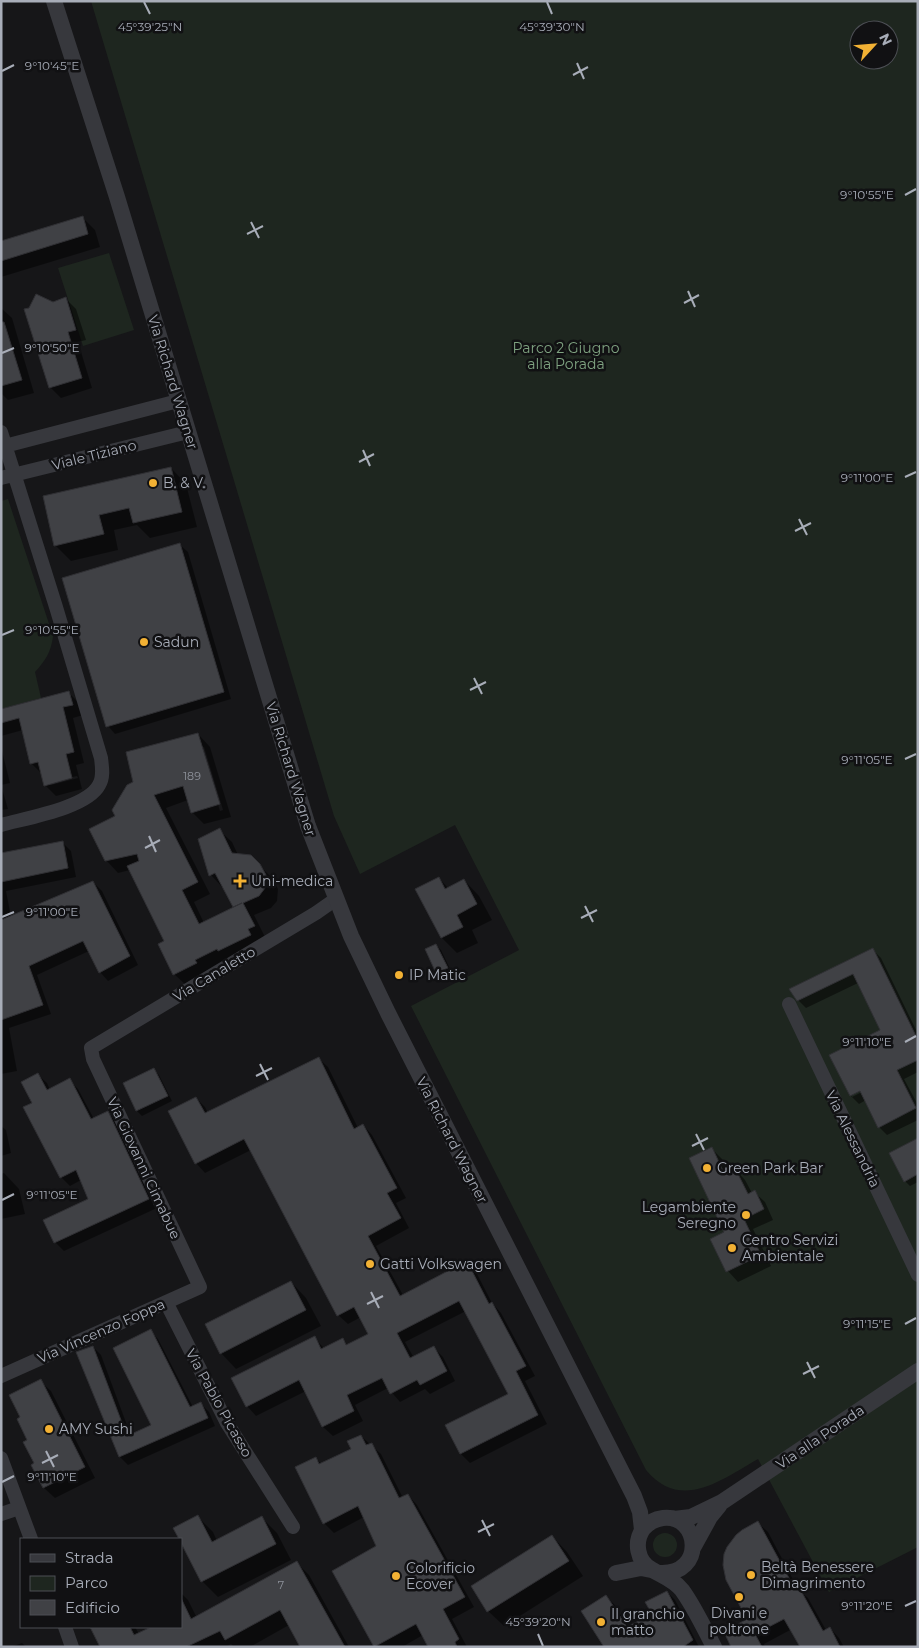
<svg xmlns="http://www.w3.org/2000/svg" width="919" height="1648" viewBox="0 0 919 1648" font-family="Montserrat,sans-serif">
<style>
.green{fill:#1e261f;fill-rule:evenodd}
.shadow{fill:#0007;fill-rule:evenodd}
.building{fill:#404145;stroke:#303034}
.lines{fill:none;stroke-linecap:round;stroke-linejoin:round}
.minor{stroke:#37383d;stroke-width:14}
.tertiary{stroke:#37383d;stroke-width:16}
.ticks{fill:none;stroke:#a8adb8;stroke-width:2}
.poi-dot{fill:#f2b134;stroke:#111113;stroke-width:2}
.labels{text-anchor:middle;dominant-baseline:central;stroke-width:5;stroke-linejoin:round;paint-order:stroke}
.number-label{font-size:11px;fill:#8e929b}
.park-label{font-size:14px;fill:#7fa381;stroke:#111113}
.street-label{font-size:14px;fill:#a8adb8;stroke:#111113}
.poi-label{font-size:14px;fill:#a8adb8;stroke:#111113;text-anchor:start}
.ticks-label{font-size:12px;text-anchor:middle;fill:#a8adb8;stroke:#111113;stroke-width:5;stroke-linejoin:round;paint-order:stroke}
</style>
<rect width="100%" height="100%" fill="#161618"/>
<!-- green -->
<path class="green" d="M91 1H918V1547L829 1592 758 1459C721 1480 681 1512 646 1470L411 1006 519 950 455 825 360 874 334 816ZM859 30H889V60H859Z
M109 253 134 330 83 346 58 268Z
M8 499 53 636C51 652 46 660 35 672L41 698 1 709V501Z
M653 1545a12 12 0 1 1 24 0a12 12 0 1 1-24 0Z"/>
<!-- shadow -->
<path class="shadow" d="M1 60 4 71 1 72Z
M82 217 95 230 100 247 1 277V242Z
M66 299 76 309 86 340 78 342 92 388 61 398 50 387 53 303Z
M1 308 12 318 34 393 8 400 1 393Z
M171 468 186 484 197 527 150 538 137 525 114 530 118 550 71 561 55 545 44 497Z
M180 545 188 552 231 699 115 734 108 726Z
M69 693 80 704 83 715 73 718 84 763 76 765 82 789 56 796 45 785 43 775 31 763 23 730 1 736V710ZM77 776 78 778 51 785V782Z
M198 734 210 747 231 817 204 824 192 812 188 800 166 808 210 894 194 902 204 923 236 908 223 888 211 875 200 840 219 830 232 842 238 855 250 856 272 878 278 889 277 901 271 908 254 915 266 939 187 986 174 974 166 942 130 870 118 873 106 860 117 816ZM201 747H204L223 810 220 811Z
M1 747 10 783 1 785 8 809 1 810Z
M62 842 71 851 76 877 6 891 11 917 93 882 102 891 138 965 108 981 100 972 89 951 37 975 51 1014 9 1028 17 1071 1 1074V855Z
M439 878 448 888 464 880 479 896 492 920 472 930 478 943 457 953 442 938 417 890Z
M436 945 441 950 452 973 442 977 437 972 427 950Z
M873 950 881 958 918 1034V1072L904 1079 918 1105V1120L887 1135 879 1127 866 1100 859 1104 851 1096 881 1030 858 983 806 1008 798 1000ZM865 1087 866 1090 852 1097V1094Z
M318 1058 328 1067 358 1128 363 1125 372 1135 406 1198 396 1203 409 1228 376 1246 403 1295 466 1263 476 1272 492 1303 501 1313 535 1376 525 1381 547 1424 470 1463 461 1454 447 1426 509 1395 466 1311 405 1342 414 1358 434 1348 443 1357 455 1381 430 1394 425 1389 400 1402 388 1388 355 1405 363 1421 333 1436 323 1427 306 1391 256 1416 247 1406 314 1338 324 1348 342 1340 348 1346 370 1334 361 1317 348 1324 338 1315 251 1150 205 1173 196 1163V1098L205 1107 208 1113Z
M154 1070 159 1075 172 1101 142 1116 137 1111 125 1084Z
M38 1075 47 1083 50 1090 69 1080 78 1089 94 1119 107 1112 116 1121 157 1208 64 1251 55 1242 90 1199 81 1180 70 1186 61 1177 33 1103Z
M1 1126 6 1130 11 1153 1 1156Z
M918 1139V1182L910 1186 905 1181Z
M712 1149 722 1159 729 1172 735 1169 745 1180 752 1193 754 1192 765 1202 773 1220 753 1229 771 1266 738 1282 728 1271 712 1239 726 1232Z
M4 1173 19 1189 25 1214 1 1219V1174Z
M291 1282 306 1298 321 1326 236 1369 221 1353Z
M150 1331 158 1339 193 1407 201 1404 209 1412 215 1426 128 1465 120 1457 78 1353 93 1347 101 1355 131 1436 153 1426Z
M40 1381 51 1391 95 1478 55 1498 44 1488 33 1465 36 1464 29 1440Z
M361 1436 381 1454 403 1498 408 1495 417 1505 474 1607 452 1619 467 1647H429L423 1635 402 1647H376L333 1571 378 1546 364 1517 334 1533 324 1523 316 1459 322 1464 353 1449Z
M198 1517 213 1532 217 1541 262 1518 277 1533 291 1560 218 1597 203 1582 175 1528Z
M758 1523 768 1532 798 1589 808 1598 826 1630 830 1628 839 1638 844 1647H798L801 1645 792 1629 764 1644 765 1647H733L748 1619Z
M552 1536 567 1552 583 1576 504 1626 488 1611Z
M296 1562 309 1575 349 1647H301L289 1625 250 1647H234L231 1644 226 1647H101L91 1627H135L139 1634 154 1627H181V1593L188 1600 197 1618Z
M667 1592 675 1600 699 1647H629L606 1597 614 1604 629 1628 653 1615Z
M22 1643 26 1647H11Z"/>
<!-- building -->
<path class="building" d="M83 216 88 234 1 261V241Z
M36 294 53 302 66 297 76 330 68 332 82 378 49 388 24 309 29 308Z
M1 322H4L22 380 1 386Z
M171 467 182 512 133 523 129 508 99 515 104 534 54 546 43 496Z
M180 543 224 692 106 727 62 578Z
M69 691 73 705 63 707 74 752 66 754 72 778 44 786 38 762 30 764 19 718 1 723V709Z
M198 733 220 804 191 813 183 786 154 795 198 882 182 890 199 924 242 903 233 907 215 873 209 876 198 839 220 828 232 853 251 855 260 864 266 875 265 888 259 896 243 903 255 926 248 929 251 935 218 951 217 949 195 960 197 963 173 975 158 944 164 941 127 866 139 861 137 854 105 861 89 829 115 816 112 810 127 785 133 782 126 752Z
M63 841 68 868 1 882V853Z
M439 877 445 889 464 879 477 904 457 915 463 927 441 938 415 889Z
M93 881 130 956 99 973 83 941 29 966 43 1005 1 1020V920Z
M436 944 448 968 436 973 425 949Z
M873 948 918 1040V1060L897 1070 916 1108 878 1128 860 1091 850 1096 829 1055 880 1030 853 974 797 1001 789 989Z
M319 1057 354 1129 363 1124 397 1188 387 1193 401 1218 368 1236 400 1296 467 1261 489 1304 492 1302 526 1366 516 1371 538 1415 460 1454 445 1425 508 1394 459 1301 397 1333 410 1358 434 1346 447 1371 420 1385 417 1380 390 1394 382 1378 347 1395 354 1411 322 1427 299 1380 246 1407 231 1378 315 1336 321 1349 343 1338 346 1345 368 1334 354 1307 337 1316 244 1139 195 1164 168 1111 196 1097 205 1113Z
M154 1068 168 1096 136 1111 123 1083Z
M38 1073 47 1090 70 1078 91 1119 108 1111 149 1199 54 1243 43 1220 88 1199 76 1170 60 1178 23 1107 32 1103 21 1082Z
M918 1138V1174L904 1182 889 1153Z
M712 1147 724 1173 735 1168 748 1194 755 1190 764 1209 744 1219 761 1255 726 1272 710 1239 724 1232 689 1158Z
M291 1281 306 1310 220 1354 205 1324Z
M151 1329 190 1407 201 1402 208 1418 119 1457 76 1352 93 1346 127 1436 151 1425 113 1348Z
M41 1379 85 1467 43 1488 31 1465 34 1463 23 1442 27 1440 17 1419 20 1417 9 1395Z
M361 1435 366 1445 372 1443 399 1498 408 1494 465 1597 443 1609 459 1639 455 1642 457 1647H428L416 1624 374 1647 332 1571 376 1546 358 1506 323 1524 295 1467 316 1457 319 1464 351 1449 347 1441Z
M198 1515 212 1542 262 1516 276 1544 201 1582 181 1543V1539H179L173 1528Z
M758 1521 795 1589 799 1587 823 1631 830 1627 840 1647H800L784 1619 755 1634 762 1647H731L724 1632 747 1619 726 1580 723 1565 724 1554 727 1547 736 1535 742 1530Z
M552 1535 569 1561 487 1612 471 1586Z
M297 1561 345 1647H300L280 1610 225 1640 220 1631 186 1647H100L90 1627H130L134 1635 151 1627H181V1598L191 1619Z
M667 1591 693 1640 683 1647H604L581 1611 606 1595 627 1627 652 1614 645 1602Z"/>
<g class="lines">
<!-- minor -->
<path class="minor" d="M1 432 56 607 101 758C102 767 104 777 99 785 87 808 26 818 1 825
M1 447 178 401
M1 478 188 432
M789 1004 918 1275
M166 1302 227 1423 293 1527
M1 1376 200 1287 93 1059 91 1048 316 913 336 899
M1 1458 31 1539
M1 1514 19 1508
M65 1627 72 1647"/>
<!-- tertiary -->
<path class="tertiary" d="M54 1 117 197 308 826 351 936 388 1013 634 1496 640 1512 642 1530
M674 1519 691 1517 722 1502 918 1371
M693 1548 710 1517 719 1506
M616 1573 641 1568 651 1570
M660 1573C706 1575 700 1514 663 1518 655 1519 648 1523 643 1529 634 1542 637 1561 651 1569 662 1576 673 1579 682 1590 695 1608 704 1628 714 1647"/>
</g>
<!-- ticks -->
<path class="ticks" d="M144 2 150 14M547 2 552 14M577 63 584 79M2 71 14 65M573 75 588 67M905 195 916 189M251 222 259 238M247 234 263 226M688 291 695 307M684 303 699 295M2 353 14 348M363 450 370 466M359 462 374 454M905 477 916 472M799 519 807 535M795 531 811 523M2 635 14 630M474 678 482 694M470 690 486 682M905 759 916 754M149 836 156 852M145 848 160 840M585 906 593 922M2 917 14 912M581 918 597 910M905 1042 916 1036M260 1064 268 1080M256 1076 272 1068M696 1134 704 1150M692 1146 708 1138M2 1200 14 1194M371 1292 379 1308M367 1304 383 1296M905 1324 916 1318M807 1362 815 1378M803 1374 819 1366M46 1451 54 1467M42 1463 58 1455M2 1482 14 1476M482 1520 490 1536M478 1532 494 1524M905 1606 916 1601M538 1634 543 1646"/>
<!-- markers -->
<g class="poi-dot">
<circle cx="153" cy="483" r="5"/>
<circle cx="144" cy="642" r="5"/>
<path d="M237.5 873.5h5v5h5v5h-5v5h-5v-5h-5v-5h5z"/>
<circle cx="399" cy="975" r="5"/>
<circle cx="707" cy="1168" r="5"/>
<circle cx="746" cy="1215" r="5"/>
<circle cx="732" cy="1248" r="5"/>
<circle cx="370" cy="1264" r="5"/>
<circle cx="49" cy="1429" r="5"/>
<circle cx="751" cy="1575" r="5"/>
<circle cx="396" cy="1576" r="5"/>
<circle cx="739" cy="1597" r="5"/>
<circle cx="601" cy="1622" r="5"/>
</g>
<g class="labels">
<!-- number labels -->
<g class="number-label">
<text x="192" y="776">189</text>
<text x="281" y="1585">7</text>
</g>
<!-- park labels -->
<g class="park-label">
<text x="566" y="348">Parco 2 Giugno<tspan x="566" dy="16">alla Porada</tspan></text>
</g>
<!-- street labels -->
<g class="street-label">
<text transform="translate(173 382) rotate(73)">Via Richard Wagner</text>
<text transform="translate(94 455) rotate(-14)">Viale Tiziano</text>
<text transform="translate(291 769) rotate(73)">Via Richard Wagner</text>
<text transform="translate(214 974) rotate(-31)">Via Canaletto</text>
<text transform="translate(853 1139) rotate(64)">Via Alessandria</text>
<text transform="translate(452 1140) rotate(63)">Via Richard Wagner</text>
<text transform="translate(144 1168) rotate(65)">Via Giovanni Cimabue</text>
<text transform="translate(101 1331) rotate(-24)">Via Vincenzo Foppa</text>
<text transform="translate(219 1403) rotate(61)">Via Pablo Picasso</text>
<text transform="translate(820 1437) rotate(-34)">Via alla Porada</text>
</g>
<!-- poi labels -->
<g class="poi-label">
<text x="163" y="483">B. &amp; V.</text>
<text x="154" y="642">Sadun</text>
<text x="251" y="881">Uni-medica</text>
<text x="409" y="975">IP Matic</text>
<text x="717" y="1168">Green Park Bar</text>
<text x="736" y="1207" text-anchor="end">Legambiente<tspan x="736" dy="16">Seregno</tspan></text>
<text x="742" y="1240">Centro Servizi<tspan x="742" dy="16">Ambientale</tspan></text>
<text x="380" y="1264">Gatti Volkswagen</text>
<text x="59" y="1429">AMY Sushi</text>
<text x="761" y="1567">Beltà Benessere<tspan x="761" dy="16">Dimagrimento</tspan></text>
<text x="406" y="1568">Colorificio<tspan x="406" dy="16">Ecover</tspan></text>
<text x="739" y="1613" text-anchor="middle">Divani e<tspan x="739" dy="16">poltrone</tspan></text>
<text x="611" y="1614">Il granchio<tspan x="611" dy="16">matto</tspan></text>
</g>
</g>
<g class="ticks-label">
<text x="150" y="31">45°39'25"N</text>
<text x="552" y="31">45°39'30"N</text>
<text x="52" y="70">9°10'45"E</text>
<text x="867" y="199">9°10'55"E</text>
<text x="52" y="352">9°10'50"E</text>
<text x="867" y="482">9°11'00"E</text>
<text x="52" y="634">9°10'55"E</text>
<text x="867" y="764">9°11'05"E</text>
<text x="52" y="916">9°11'00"E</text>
<text x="867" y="1046">9°11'10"E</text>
<text x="52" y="1199">9°11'05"E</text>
<text x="867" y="1328">9°11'15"E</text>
<text x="52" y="1481">9°11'10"E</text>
<text x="867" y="1610">9°11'20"E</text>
<text x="538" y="1626">45°39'20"N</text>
</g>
<!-- border -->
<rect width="919" height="1648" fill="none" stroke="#a8adb8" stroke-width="5"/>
<!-- legend -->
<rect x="20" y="1538" width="162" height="90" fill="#111113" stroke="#4d4f55"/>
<rect x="30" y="1554" width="25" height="8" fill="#37383d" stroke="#4d4f55"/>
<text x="65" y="1563" font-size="15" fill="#a8adb8">Strada</text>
<rect x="30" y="1576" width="25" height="15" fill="#1e261f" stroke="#4d4f55"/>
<text x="65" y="1588" font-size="15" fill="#a8adb8">Parco</text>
<rect x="30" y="1600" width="25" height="15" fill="#404145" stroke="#4d4f55"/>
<text x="65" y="1613" font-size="15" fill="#a8adb8">Edificio</text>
<!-- north arrow -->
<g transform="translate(874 45) rotate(64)"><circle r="24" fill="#111113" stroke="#4d4f55"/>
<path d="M0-4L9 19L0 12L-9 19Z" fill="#f2b134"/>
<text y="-8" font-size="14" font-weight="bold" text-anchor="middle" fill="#a8adb8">N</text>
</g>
</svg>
